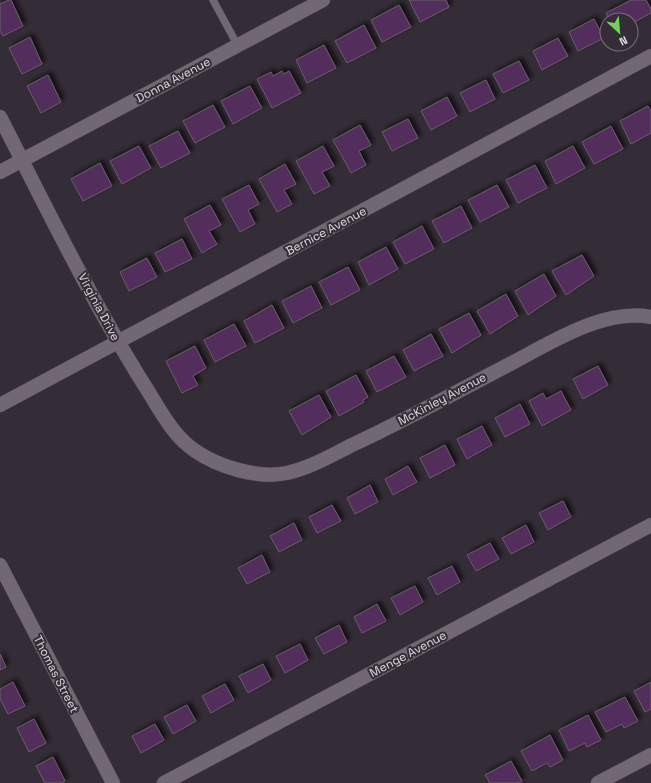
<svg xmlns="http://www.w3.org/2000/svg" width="651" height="783" viewBox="0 0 651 783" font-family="'Space Grotesk',sans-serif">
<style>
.building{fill:#532e5b;stroke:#675e69;filter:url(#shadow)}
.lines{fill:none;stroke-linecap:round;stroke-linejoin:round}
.service-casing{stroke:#4e4850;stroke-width:8}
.minor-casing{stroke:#4e4850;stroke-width:15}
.service{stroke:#716873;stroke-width:7}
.minor{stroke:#716873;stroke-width:14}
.labels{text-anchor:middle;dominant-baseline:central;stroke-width:4;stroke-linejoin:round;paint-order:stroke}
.street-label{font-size:12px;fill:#e0dbe2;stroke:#342c36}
</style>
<defs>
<filter id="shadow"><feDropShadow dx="3.5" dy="-3.5" stdDeviation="2" flood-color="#0009"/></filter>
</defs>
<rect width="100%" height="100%" fill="#342c36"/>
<!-- building -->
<path class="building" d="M9 0H11L23 26 3 36 0 31V4Z
M409 0H446L449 7 420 22Z
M631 0H646L651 9V13L631 24V20H610L606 13Z
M399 5 411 27 382 42 371 20Z
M594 19 604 38 578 51 569 32Z
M364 25 376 48 347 63 335 41Z
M30 37 42 64 22 74 9 48Z
M558 38 568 56 542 70 533 51Z
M324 45 336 68 307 83 296 60Z
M519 61 529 80 503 93 493 74Z
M282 71 284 74 289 71 301 93 272 108 257 79 271 72 273 76Z
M48 75 61 102 41 113 27 86Z
M486 80 495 99 470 112 460 93Z
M250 86 262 108 233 124 221 101Z
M447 97 457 116 431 130 421 111Z
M213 105 225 127 195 143 183 121Z
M648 106 651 111V133L631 144 620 121Z
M408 119 418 138 392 151 382 132Z
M360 125 371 145 359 151 366 165 351 173 333 140Z
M611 126 623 149 594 164 582 142Z
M178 131 190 153 161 168 149 146Z
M139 146 151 168 122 184 110 161Z
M323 146 334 166 322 172 330 186 314 194 296 161Z
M573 146 585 168 556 184 545 161Z
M100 163 112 186 83 201 71 179Z
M285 164 296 184 284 190 292 204 277 212 259 179Z
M535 165 547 188 518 203 506 180Z
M249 185 259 204 248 210 255 224 240 232 222 199Z
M497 185 509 207 480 222 468 200Z
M210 205 221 225 209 231 217 244 202 253 184 219Z
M461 206 472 228 444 243 432 221Z
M422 226 434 249 405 264 393 242Z
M182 239 192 259 165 272 155 253Z
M386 247 398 269 369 285 358 262Z
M582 255 594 276 566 295 552 271Z
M147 258 157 277 129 291 120 272Z
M348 267 360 290 331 305 319 282Z
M544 274 556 296 528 315 515 291Z
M311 286 322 308 293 323 282 301Z
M506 294 518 316 490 334 477 311Z
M272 305 284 328 255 343 244 321Z
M469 313 481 335 452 353 439 329Z
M234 324 246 346 215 362 204 340Z
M431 334 443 356 414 371 403 350Z
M195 346 206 368 193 376 198 385 182 393 166 361Z
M394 356 406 377 377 392 366 371Z
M598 366 608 385 583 399 573 379Z
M356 375 368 397 363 400 364 402 339 416 326 391Z
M561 391 571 410 542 426 529 401 543 393 546 399Z
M319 395 331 417 302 435 289 411Z
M520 404 530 424 505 437 495 418Z
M482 426 492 445 467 459 457 439Z
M445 445 455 465 430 478 420 458Z
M408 466 417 482 393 495 385 479Z
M370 485 378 502 355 514 347 498Z
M563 501 571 517 548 530 539 513Z
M332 505 341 521 317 533 309 517Z
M294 523 302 540 279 552 270 536Z
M526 525 534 542 511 554 502 538Z
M490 543 499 559 476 571 467 555Z
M262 555 270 572 247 584 238 568Z
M452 566 460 582 437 595 428 578Z
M415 586 423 602 400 615 391 598Z
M377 604 386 621 362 633 354 617Z
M339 625 347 642 324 654 315 638Z
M300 644 308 660 285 673 276 656Z
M0 654 6 667 0 670Z
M263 664 271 680 248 693 239 676Z
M13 682 25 706 8 714 0 699V689Z
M651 682V709L645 712 634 691Z
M225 684 234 700 211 713 202 696Z
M625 697 638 721 624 728 622 724 606 732 595 712Z
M187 705 196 721 173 734 164 717Z
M588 715 601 740 587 747 585 743 569 751 559 730Z
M34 719 46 743 29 752 17 728Z
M155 724 164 740 141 753 132 736Z
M550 735 563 760 550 767 547 763 532 771 521 751Z
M53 757 65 781 61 783H45L36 766Z
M511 761 522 781 518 783H490L485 775Z"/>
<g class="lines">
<!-- service casing -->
<g class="service-casing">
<path id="service" d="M213 0 238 46"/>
</g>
<!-- minor casing -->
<g class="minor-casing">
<path id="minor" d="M0 117C46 207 90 298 143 383 158 406 171 434 194 450 218 467 258 479 287 473 310 468 332 455 352 445 406 420 458 391 510 364 550 343 604 308 651 317
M0 172 323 0
M0 405 651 56
M0 565 113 783
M164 783 651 525
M598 783 651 755"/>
</g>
<!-- service -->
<use href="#service" class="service"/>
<!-- minor -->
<use href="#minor" class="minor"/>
</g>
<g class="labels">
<!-- street labels -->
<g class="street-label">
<text transform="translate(173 80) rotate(-28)">Donna Avenue</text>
<text transform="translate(326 231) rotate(-28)">Bernice Avenue</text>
<text transform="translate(99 307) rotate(62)">Virginia Drive</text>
<text transform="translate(442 399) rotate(-28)">McKinley Avenue</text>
<text transform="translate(408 654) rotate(-28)">Menge Avenue</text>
<text transform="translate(56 674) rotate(63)">Thomas Street</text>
</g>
</g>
<!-- north arrow -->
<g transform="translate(619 32) rotate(154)"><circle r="19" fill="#342c36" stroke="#79727b"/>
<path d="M0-3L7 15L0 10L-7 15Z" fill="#73d25c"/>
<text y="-6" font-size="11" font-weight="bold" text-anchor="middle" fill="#e0dbe2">N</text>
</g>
</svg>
